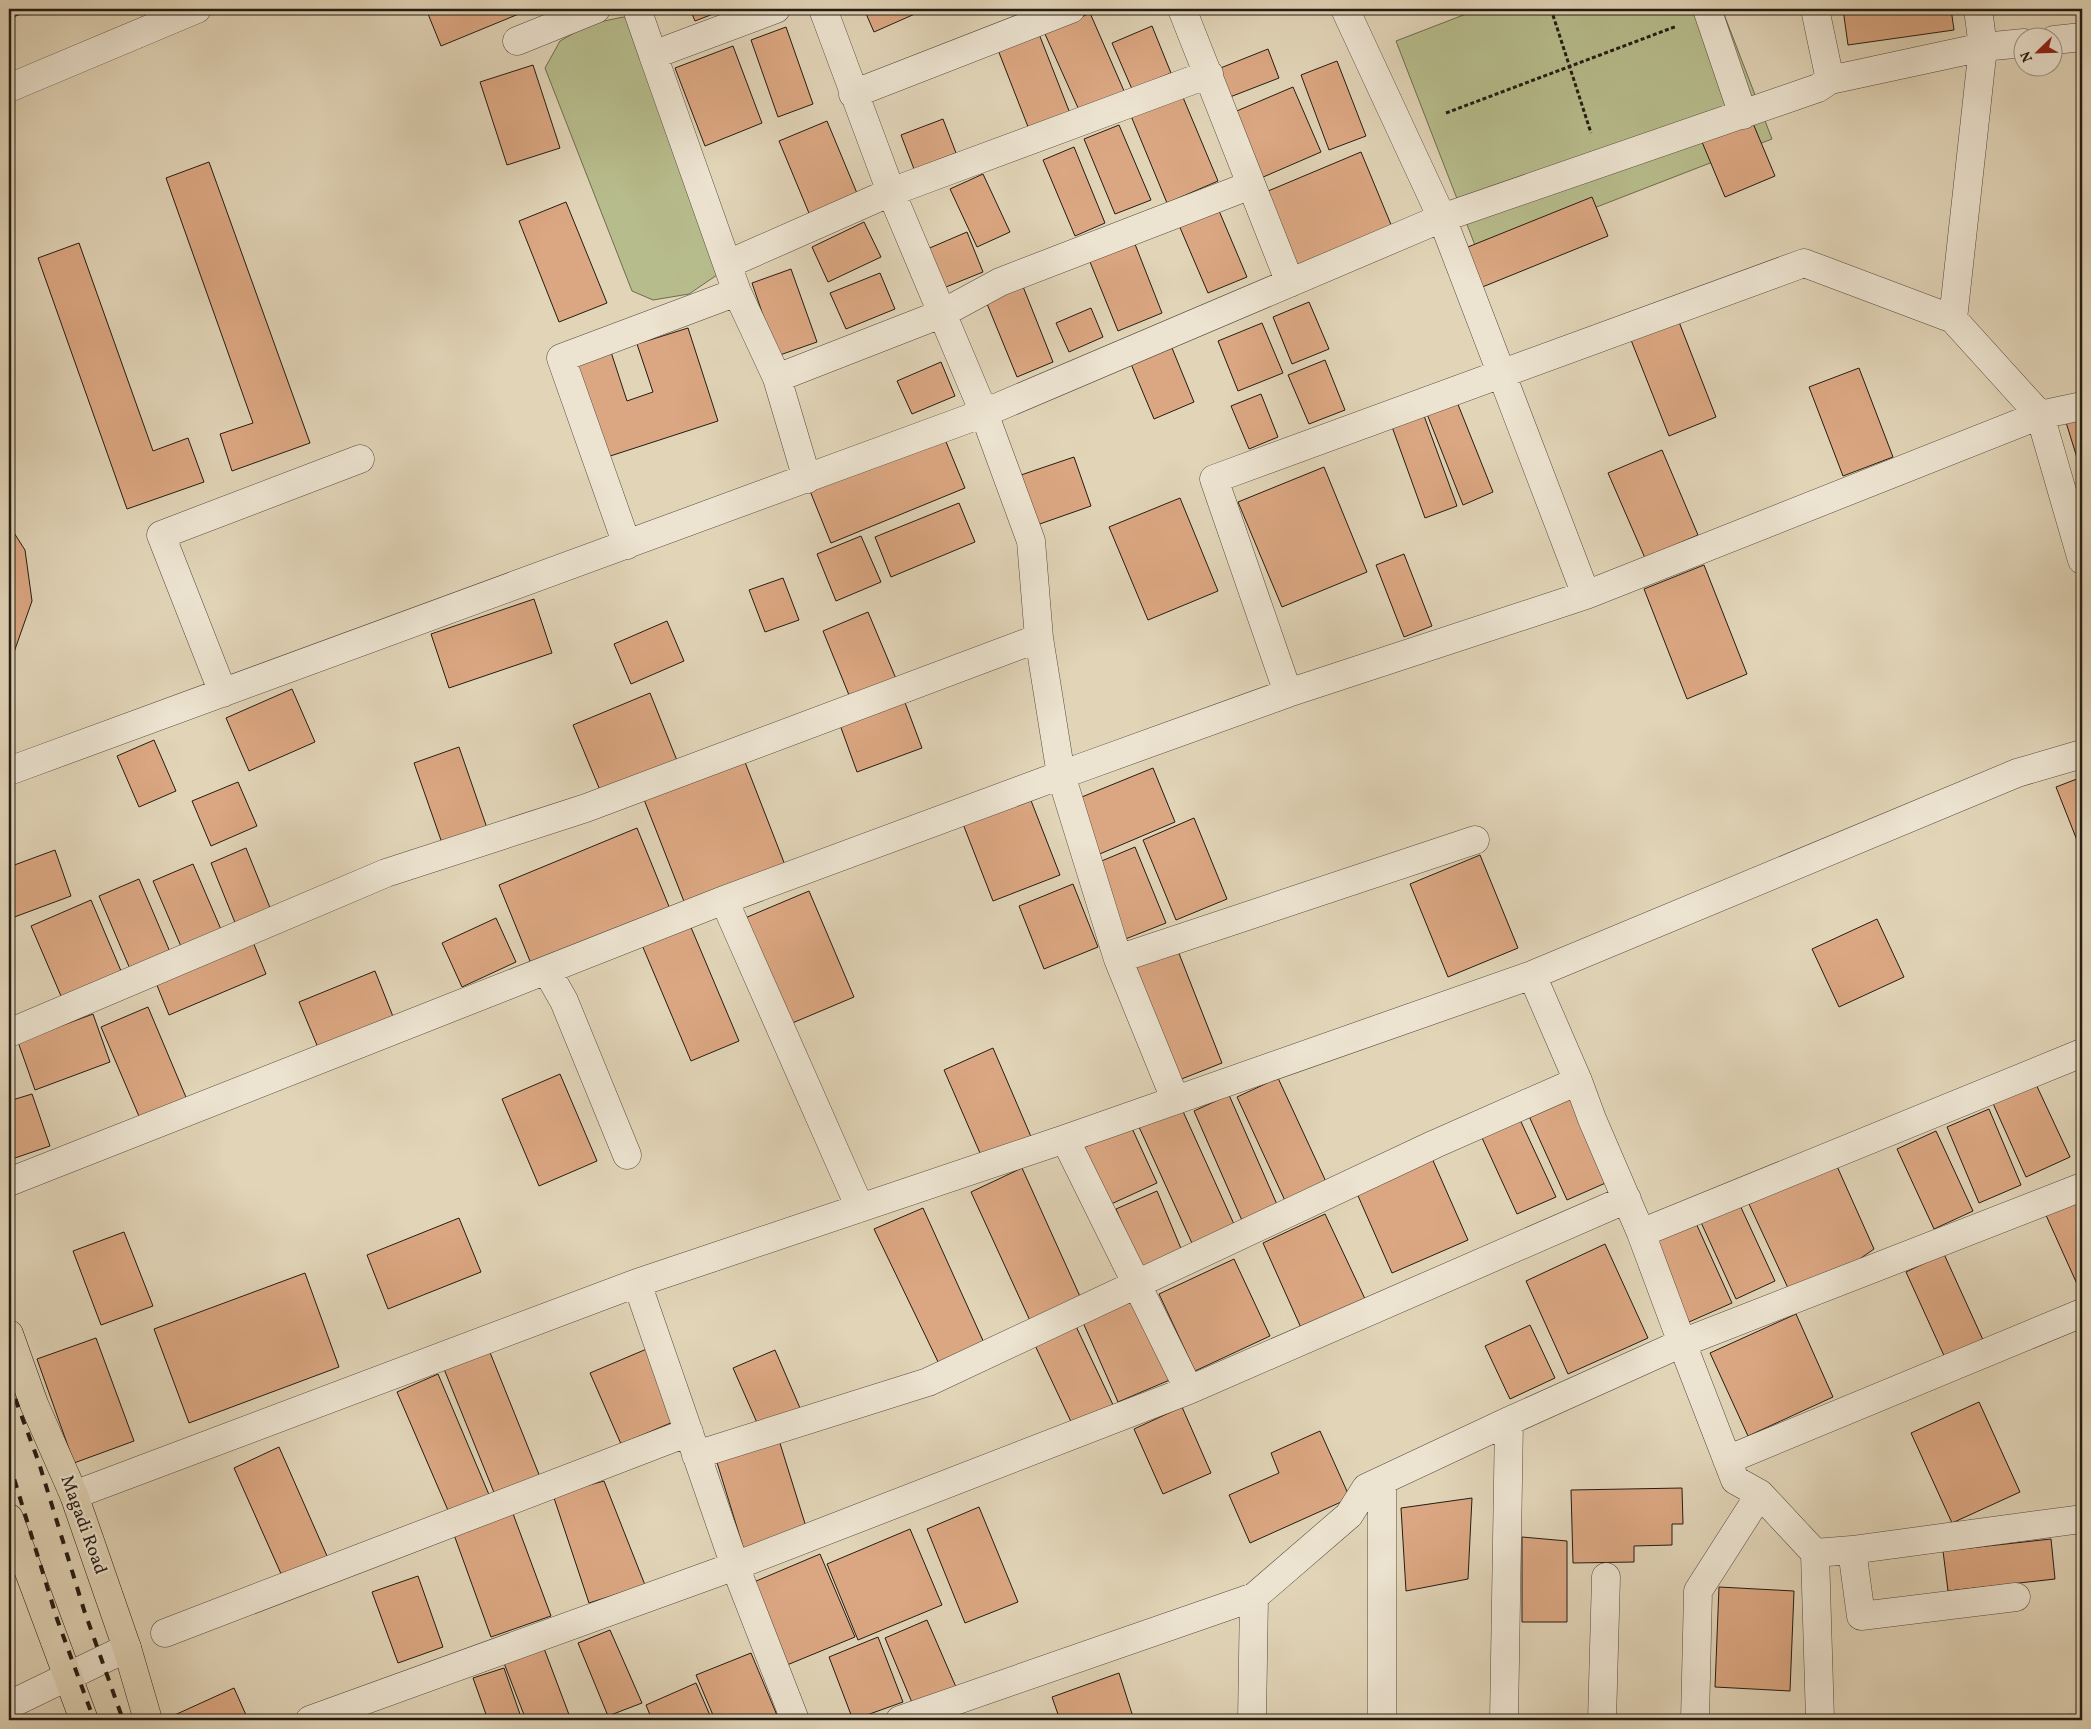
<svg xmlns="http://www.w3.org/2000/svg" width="2091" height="1729" viewBox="0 0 2091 1729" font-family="Vollkorn,serif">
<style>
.green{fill:#b7bc8c;stroke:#6e6c50}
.building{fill:#dba782;stroke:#251c14}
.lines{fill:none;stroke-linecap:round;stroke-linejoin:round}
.minor-casing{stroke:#544a3d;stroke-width:29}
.major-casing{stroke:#251c14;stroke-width:29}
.path{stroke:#251c14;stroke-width:3;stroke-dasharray:4 2.5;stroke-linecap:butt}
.minor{stroke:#ece3d0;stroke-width:28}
.major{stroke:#e1d4b7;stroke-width:28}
.rail{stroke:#251c14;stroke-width:4;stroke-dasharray:9 9;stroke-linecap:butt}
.labels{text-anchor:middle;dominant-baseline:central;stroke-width:4.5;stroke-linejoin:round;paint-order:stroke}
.street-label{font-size:18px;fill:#251c14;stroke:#ece3d0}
</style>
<rect width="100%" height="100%" fill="#e1d4b7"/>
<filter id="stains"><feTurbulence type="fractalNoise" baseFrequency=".004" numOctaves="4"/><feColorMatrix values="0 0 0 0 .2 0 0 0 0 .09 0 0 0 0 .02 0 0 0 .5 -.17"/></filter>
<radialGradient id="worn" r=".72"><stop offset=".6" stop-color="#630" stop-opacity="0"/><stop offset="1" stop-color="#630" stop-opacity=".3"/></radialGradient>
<!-- green -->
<path class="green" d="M1479 9H1722L1772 139 1478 253 1396 41Z
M623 17 643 26 717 275 689 294 653 300 632 291 545 68 560 41 590 24Z"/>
<!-- building -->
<path class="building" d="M9 9H32L9 19Z
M426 9H525L526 11 441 46Z
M690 9H726L695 21Z
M864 9H915L917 13 874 32Z
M1843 9H1951L1954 30 1848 45Z
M1090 13 1128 100 1083 119 1045 34Z
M1152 26 1171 73 1132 89 1112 43Z
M786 27 813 104 778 117 751 40Z
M1039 34 1073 121 1032 137 998 50Z
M2082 39V91L2077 40Z
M733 46 762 123 705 146 675 68Z
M1268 49 1279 78 1230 97 1218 69Z
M1337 61 1366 136 1329 150 1301 75Z
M533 65 560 148 507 165 480 82Z
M1293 87 1321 152 1254 181 1225 116Z
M1182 95 1218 181 1167 203 1131 116Z
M943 119 956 153 914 169 901 135Z
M827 121 859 198 811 218 779 141Z
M1752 121 1775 176 1725 197 1702 142Z
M1119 125 1151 200 1115 214 1084 139Z
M1074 147 1105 223 1075 236 1043 160Z
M1361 152 1392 227 1292 269 1261 194Z
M209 162 310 443 232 471 220 434 253 423 166 178Z
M983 174 1010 232 977 247 950 189Z
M1592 197 1608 236 1475 290 1458 251Z
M1214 199 1247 277 1208 293 1175 216Z
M566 202 607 303 559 322 519 221Z
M864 222 881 257 828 282 812 247Z
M967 232 983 272 941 289 925 250Z
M1133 239 1162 313 1118 331 1088 257Z
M79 243 153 451 188 438 204 482 127 509 38 258Z
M791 269 817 342 777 356 752 283Z
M880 273 895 309 846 329 830 293Z
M1020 279 1053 362 1017 377 983 294Z
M1309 302 1329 349 1292 364 1273 317Z
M1091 308 1103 337 1069 352 1056 323Z
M1679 322 1716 417 1669 436 1631 340Z
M1262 323 1283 373 1238 391 1218 341Z
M688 328 718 421 601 459 571 365 611 352 627 401 653 392 637 344Z
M1172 348 1194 402 1154 419 1131 364Z
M1325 360 1345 410 1309 424 1288 375Z
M941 362 955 396 912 414 897 381Z
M1859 368 1893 457 1843 476 1809 387Z
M1261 394 1278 437 1249 449 1231 406Z
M1455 397 1493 492 1463 505 1425 409Z
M1423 413 1457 506 1425 518 1391 424Z
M2082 413V474L2065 419Z
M944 437 965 488 831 543 810 491Z
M1662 450 1698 535 1645 558 1608 473Z
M1074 457 1091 506 1034 526 1018 476Z
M1324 467 1367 572 1282 607 1238 502Z
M1180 498 1218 591 1148 620 1109 527Z
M959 503 975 542 891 577 875 537Z
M9 525 25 550 32 601 13 655 9 659Z
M861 536 881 582 836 601 817 554Z
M1404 554 1432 626 1404 637 1376 565Z
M1704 565 1747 674 1687 699 1644 589Z
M783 578 799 620 765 632 749 590Z
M534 599 552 653 449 688 431 634Z
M868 612 897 681 851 700 823 631Z
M667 621 684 661 631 684 614 644Z
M292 689 315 742 249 771 226 718Z
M650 693 678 763 602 795 573 725Z
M904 700 922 748 857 772 840 725Z
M154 740 176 791 139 807 117 756Z
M459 747 487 828 442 843 414 763Z
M743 757 785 865 685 904 643 797Z
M1153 768 1175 822 1095 856 1072 801Z
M2082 777V853L2056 787Z
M238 782 257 826 211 846 192 801Z
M1030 798 1060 875 993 901 963 824Z
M1194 818 1227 899 1176 920 1143 840Z
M637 828 670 909 532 966 499 885Z
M1135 847 1166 923 1123 940 1092 865Z
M246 848 273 915 238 930 211 863Z
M55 850 71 896 9 919V867Z
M1480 855 1518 948 1448 977 1410 884Z
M193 864 223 934 183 951 153 881Z
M139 879 173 959 133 976 99 896Z
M1073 884 1098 947 1044 969 1019 906Z
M809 891 854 997 790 1024 745 918Z
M91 900 124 978 64 1003 31 926Z
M496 918 516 962 462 987 442 943Z
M1877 919 1904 977 1839 1007 1812 949Z
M690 925 739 1041 691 1061 642 945Z
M251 937 266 974 169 1015 154 978Z
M1178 951 1222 1063 1179 1080 1134 968Z
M375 971 394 1019 319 1050 299 1002Z
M148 1007 188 1102 141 1121 101 1027Z
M93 1014 110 1062 35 1090 18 1042Z
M993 1048 1032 1139 983 1160 944 1070Z
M560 1074 597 1161 539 1186 502 1099Z
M1278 1078 1328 1186 1287 1205 1237 1097Z
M2034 1080 2070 1157 2026 1177 1991 1099Z
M32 1094 50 1146 9 1160V1101Z
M1570 1094 1610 1181 1567 1200 1528 1114Z
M1229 1095 1279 1209 1244 1225 1194 1111Z
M1181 1107 1238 1233 1196 1252 1139 1127Z
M1515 1109 1556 1197 1517 1214 1477 1127Z
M1989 1109 2021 1185 1979 1203 1947 1127Z
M1131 1126 1157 1183 1109 1205 1083 1148Z
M1936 1131 1973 1211 1934 1229 1897 1149Z
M1431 1156 1468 1240 1392 1273 1355 1189Z
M1836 1164 1874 1249 1835 1276 1788 1288 1749 1204Z
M1022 1168 1083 1303 1032 1325 971 1192Z
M1157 1191 1185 1258 1144 1275 1116 1209Z
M2082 1196V1295L2045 1213Z
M1738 1201 1775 1281 1736 1299 1699 1218Z
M923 1208 985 1345 940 1366 874 1229Z
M1325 1214 1366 1301 1302 1330 1263 1243Z
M459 1218 481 1272 388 1309 367 1255Z
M1695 1221 1732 1303 1689 1322 1652 1240Z
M124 1232 153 1306 101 1325 73 1251Z
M1605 1244 1648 1338 1568 1374 1526 1281Z
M1944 1254 1984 1342 1946 1360 1906 1272Z
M1234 1259 1270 1336 1195 1371 1159 1294Z
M305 1273 339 1367 189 1423 154 1329Z
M1135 1294 1172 1379 1118 1402 1081 1318Z
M1796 1314 1833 1397 1748 1436 1710 1353Z
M1073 1320 1115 1409 1074 1428 1032 1339Z
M1530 1325 1555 1378 1510 1399 1485 1346Z
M96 1338 134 1441 74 1463 37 1359Z
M649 1348 680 1419 621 1444 590 1373Z
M489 1350 540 1477 495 1495 444 1369Z
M775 1350 800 1408 758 1425 733 1368Z
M438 1374 490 1497 450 1515 397 1392Z
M1979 1402 2020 1492 1952 1523 1911 1433Z
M1182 1407 1211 1473 1163 1494 1134 1429Z
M1320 1431 1350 1498 1250 1543 1229 1495 1279 1473 1271 1453Z
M778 1437 807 1530 744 1550 715 1456Z
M279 1447 327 1556 282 1576 234 1468Z
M604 1481 645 1585 589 1603 553 1495Z
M1682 1488 1683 1524H1672V1545L1634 1546V1562L1573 1563 1571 1490Z
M1472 1498 1468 1579 1406 1591 1401 1508Z
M979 1507 1018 1602 965 1623 927 1529Z
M512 1511 551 1616 491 1637 453 1532Z
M910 1529 942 1605 858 1640 827 1564Z
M1522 1537 1567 1541V1622H1522Z
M2051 1539 2055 1579 1948 1591 1943 1551Z
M820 1554 855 1637 770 1672 735 1590Z
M418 1576 443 1647 398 1663 372 1592Z
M1719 1587 1794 1591 1790 1691 1715 1687Z
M927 1620 956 1687 913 1705 885 1638Z
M610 1630 642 1703 608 1716 578 1643Z
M878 1637 903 1702 853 1720 829 1657Z
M542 1643 571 1720H526L502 1658Z
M751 1653 779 1720H715L696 1675Z
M504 1668 522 1720H488L473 1678Z
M1119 1673 1134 1720H1060L1052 1697Z
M696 1683 712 1720H652L646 1705Z
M234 1688 246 1715 234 1720H169L168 1718Z
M2071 1714 2074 1720H2058Z
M1809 1716V1720H1754Z"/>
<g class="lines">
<!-- minor casing -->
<g class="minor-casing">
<path id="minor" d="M637 9 653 55
M776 9 653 55 737 292 777 378 807 479
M823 9 891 192 984 413 1031 541 1039 638 1061 775 1118 959 1175 1099
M1182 9 1290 283
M1345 9 1442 218 1586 595
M1707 9 1743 115
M1815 9 1830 80
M2054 40 2082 37
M517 41 596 9
M9 88 197 9
M853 94 1071 9
M728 264 891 192 1209 74
M1953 319 1983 47 1978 9
M777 378 941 314 1000 282 1251 185
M627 545 561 358 737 292
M223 693 161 535 360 459
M1288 693 1214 479 1804 263 1953 319 2040 415 2082 560
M9 771 984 413 1442 218 1818 88 1830 80 1983 47 2024 43
M724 900 860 1208
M1118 959 1475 840
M547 971 564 1001 627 1155
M1532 975 1578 1081 1592 1119 1641 1233 1682 1343 2082 1187
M9 1033 386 873 586 808 1039 638
M1065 1139 1189 1390
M9 1182 724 900 1061 775 1288 693 1586 595 2040 415 2082 406
M1641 1233 2082 1053
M637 1283 735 1566 795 1720
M696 1455 928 1382 1435 1144 1578 1081
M1727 1460 2082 1313
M74 1495 637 1283 1065 1139 1532 975 2017 773 2082 754
M1852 1550 1861 1616 2016 1597
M1815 1553 1820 1720
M1254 1597 1349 1515 1366 1488 1509 1421 1682 1343 1735 1480 1760 1494 1815 1553 1852 1550 2082 1519
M165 1633 689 1432
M9 1705 127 1648
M310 1720 735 1566 1189 1390 1627 1199
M900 1720 1254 1597 1252 1720
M1382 1720V1481
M1504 1720 1509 1421
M1602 1720 1606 1577
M1695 1720 1698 1591 1760 1494"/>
</g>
<!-- major casing -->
<g class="major-casing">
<path id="major" d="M9 1334 34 1404 74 1495 127 1648 148 1720
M9 1518 84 1720"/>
</g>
<!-- path -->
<path class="path" d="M1551 9 1591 133
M1446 113 1677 26"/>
<!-- minor -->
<use href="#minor" class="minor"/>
<!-- major -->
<use href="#major" class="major"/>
<!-- rail -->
<path class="rail" d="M9 1382 39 1463 84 1610 123 1720
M9 1462 57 1619 94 1720"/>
</g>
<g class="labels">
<!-- street labels -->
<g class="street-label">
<text transform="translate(83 1525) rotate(70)">Magadi Road</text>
</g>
</g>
<!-- margin -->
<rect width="2091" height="1729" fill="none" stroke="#e1d4b7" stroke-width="30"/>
<rect x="10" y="10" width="2071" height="1709" fill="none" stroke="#251c14" stroke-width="2.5"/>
<rect x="15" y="15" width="2061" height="1699" fill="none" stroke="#251c14"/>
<!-- north arrow -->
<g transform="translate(2038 52) rotate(247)"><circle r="24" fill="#ece3d0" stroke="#9c9385"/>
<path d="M0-4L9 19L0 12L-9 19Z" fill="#8f2418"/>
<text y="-8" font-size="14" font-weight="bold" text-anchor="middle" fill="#251c14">N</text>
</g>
<rect width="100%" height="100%" filter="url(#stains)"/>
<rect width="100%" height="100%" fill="url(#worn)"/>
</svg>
